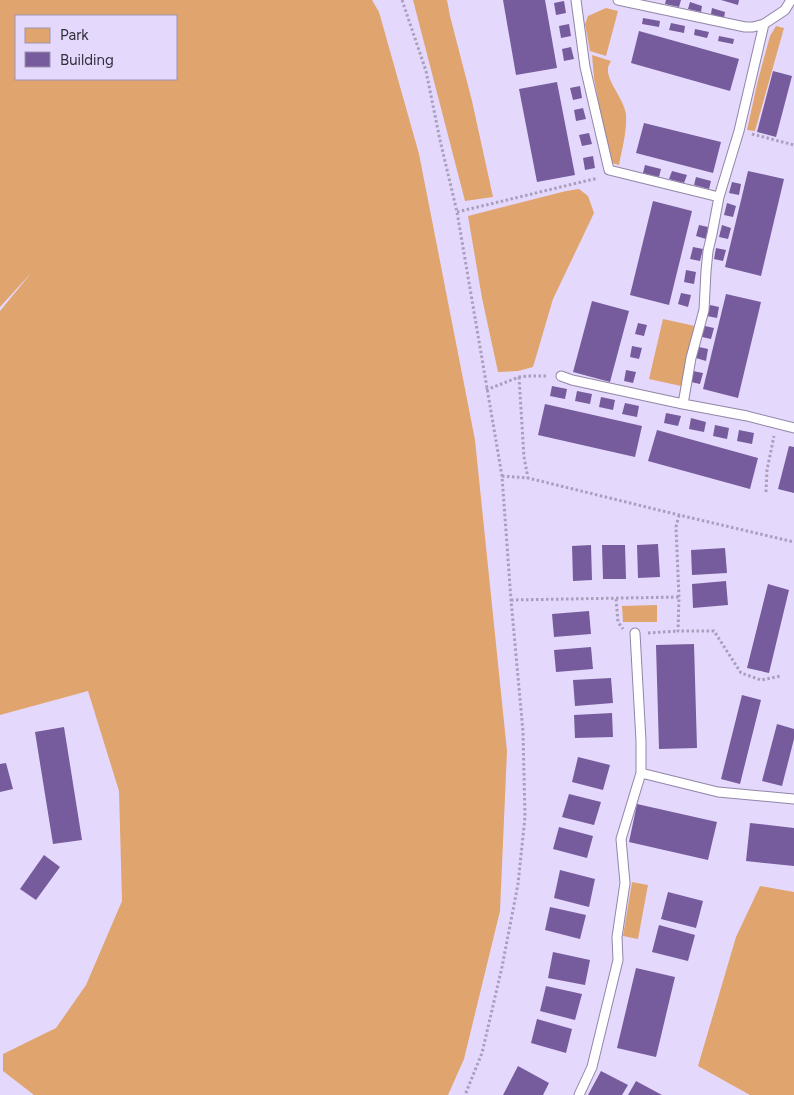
<svg xmlns="http://www.w3.org/2000/svg" width="794" height="1095" viewBox="0 0 794 1095" font-family="Figtree,sans-serif">
<style>
.green{fill:#e0a46e;fill-rule:evenodd}
.building{fill:#765c9c}
.lines{fill:none;stroke-linecap:round;stroke-linejoin:round}
.service-casing{stroke:#9285a7;stroke-width:11}
.path{stroke:#a99fbc;stroke-width:3;stroke-dasharray:2.5 2.5;stroke-linecap:butt}
.service{stroke:#fff;stroke-width:9}
</style>
<rect width="100%" height="100%" fill="#e5d8fd"/>
<!-- green -->
<path class="green" d="M0 0H372L379 12 419 154 475 440 507 751 500 911 464 1059 448 1095H34L3 1071V1054L56 1028 86 985 122 901 119 791 88 691 0 715V311L32 272 0 307ZM16 16H176V79H16Z
M413 0H447L450 16 472 101 493 197 465 201Z
M606 8 618 11 606 56 590 51 585 24 588 16Z
M776 26 784 28 755 131 747 130 758 80 770 36Z
M592 55 611 61C610 63 608 66 608 68 606 81 625 100 626 115 627 132 622 149 619 165L612 163 607 148 594 78Z
M579 189 588 196 594 213 553 299 533 367 518 371 498 372 482 298 468 216 566 191Z
M663 319 695 326 681 386 649 379Z
M657 605V622H623L622 606Z
M632 882 648 885 638 939 623 936Z
M760 886 794 892V1095H750L698 1066 736 937Z"/>
<!-- building -->
<path class="building" d="M503 0H545L557 68 516 75Z
M666 0H681L679 7 665 4Z
M721 0H739L738 5Z
M564 1 566 13 556 15 554 3Z
M690 2 702 6 701 12 688 9Z
M712 8 725 12 724 18 711 14Z
M643 18 660 21 659 27 642 24Z
M671 23 685 26 684 33 669 30Z
M569 24 571 36 561 38 559 26Z
M695 29 709 32 707 38 694 35Z
M639 31 739 59 730 91 631 63Z
M719 36 734 39 733 44 718 41Z
M571 47 574 59 564 61 562 49Z
M773 71 792 76 776 137 757 132Z
M557 82 575 175 537 182 519 89Z
M580 86 582 98 573 100 570 88Z
M583 108 586 119 576 121 574 110Z
M644 123 721 142 713 173 636 153Z
M589 133 592 144 582 146 579 135Z
M593 156 595 168 585 170 583 158Z
M645 165 661 169 659 177 643 173Z
M672 171 687 175 684 183 669 179Z
M748 171 784 179 761 276 725 267Z
M696 177 711 181 709 189 694 185Z
M732 182 741 184 739 195 729 193Z
M653 201 692 211 669 305 630 295Z
M727 203 736 206 733 217 724 215Z
M699 225 708 227 706 239 696 236Z
M722 225 731 228 728 239 719 237Z
M693 247 703 249 700 261 690 259Z
M716 248 726 250 723 261 714 259Z
M686 270 696 272 694 284 684 282Z
M681 293 691 295 688 307 678 304Z
M726 294 761 302 738 398 703 389Z
M592 301 629 311 610 382 573 372Z
M710 305 719 307 717 318 707 316Z
M638 323 647 325 644 336 635 334Z
M705 326 714 328 711 339 702 337Z
M632 346 642 348 639 359 630 357Z
M699 347 708 349 706 361 696 358Z
M626 370 636 372 633 383 624 381Z
M693 371 703 373 700 384 691 382Z
M552 386 567 389 565 399 550 396Z
M577 391 592 394 590 404 575 401Z
M601 397 615 400 613 410 599 407Z
M625 403 639 406 637 417 622 414Z
M545 404 642 426 635 457 538 435Z
M666 413 681 416 678 426 664 423Z
M691 418 706 422 704 432 689 429Z
M715 425 729 428 727 439 713 436Z
M657 430 758 458 750 489 648 461Z
M739 430 754 433 752 444 737 441Z
M789 446 794 447V493L778 489Z
M658 544 660 577 638 578 637 545Z
M591 545 592 580 573 581 572 546Z
M602 545H625L626 579H603Z
M725 548 727 573 692 575 691 550Z
M726 581 728 605 693 608 692 584Z
M768 584 789 590 769 673 747 668Z
M589 611 591 634 554 637 552 614Z
M694 644 697 748 659 749 656 645Z
M591 647 593 669 556 672 554 650Z
M611 678 613 703 575 706 573 680Z
M742 695 761 700 740 784 721 779Z
M612 713 613 737 575 738 574 715Z
M777 724 794 729V739L782 786 762 781Z
M64 727 82 840 53 844 35 732Z
M578 757 610 765 603 790 572 782Z
M6 763 13 789 0 792V764Z
M569 794 601 802 594 825 562 817Z
M637 804 717 822 708 860 629 842Z
M750 823 794 828V866L746 861Z
M559 827 593 836 587 858 553 849Z
M44 855 60 867 36 900 20 889Z
M560 870 595 879 589 907 554 898Z
M668 892 703 901 696 928 661 919Z
M550 907 586 915 580 939 545 930Z
M659 925 695 935 688 961 652 952Z
M553 952 590 960 585 985 548 978Z
M636 968 675 977 656 1057 617 1048Z
M546 986 582 994 575 1020 540 1011Z
M537 1019 572 1029 566 1053 531 1043Z
M518 1066 549 1083 543 1095H503Z
M601 1071 628 1085 622 1095H588Z
M636 1081 662 1095H628Z"/>
<g class="lines">
<!-- service casing -->
<g class="service-casing">
<path id="service" d="M576 0 585 67 609 170 719 197 739 131 764 24
M618 0 745 27H753L764 24 785 10 791 0
M561 376 572 380 683 404 691 358 704 310 706 271 708 251 712 234 719 197
M683 404 747 416 794 428
M641 773 718 792 794 799
M579 1095 592 1067 618 960 617 937 625 883 621 839 641 773V741L635 633"/>
</g>
<!-- path -->
<path class="path" d="M402 0 426 71 440 140 457 212 502 476 511 600 523 732 525 817 518 884 502 967 482 1053 465 1095
M752 134 794 145
M457 212 598 178
M519 377 524 457 528 478
M486 390 519 377 530 376H548
M502 476 528 478 679 515 794 542
M766 492 767 470 774 436
M679 515 676 527 679 597 678 631H714L741 673 761 680 781 676
M616 599 618 622 623 629
M511 600 679 597
M648 633 678 631"/>
<!-- service -->
<use href="#service" class="service"/>
</g>
<!-- legend -->
<rect x="15" y="15" width="162" height="65" fill="#e5d8fd" stroke="#9e94b0"/>
<rect x="25" y="28" width="25" height="15" fill="#e0a46e" stroke="#9e94b0"/>
<text x="60" y="40" font-size="15" fill="#332e3c">Park</text>
<rect x="25" y="52" width="25" height="15" fill="#765c9c" stroke="#9e94b0"/>
<text x="60" y="65" font-size="15" fill="#332e3c">Building</text>
</svg>
